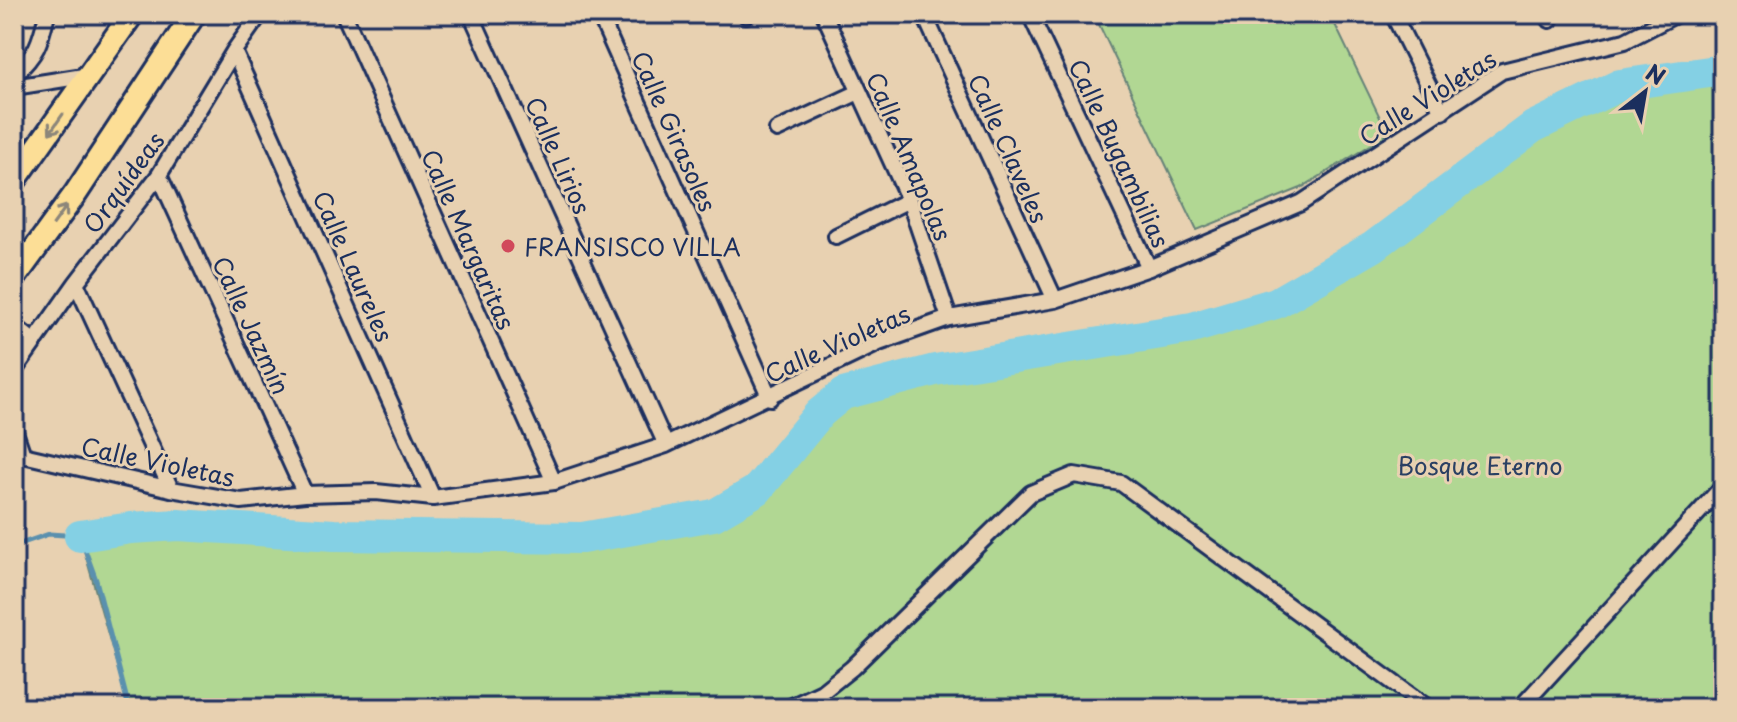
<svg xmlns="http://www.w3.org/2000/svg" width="1737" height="722" viewBox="0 0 1737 722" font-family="'Playpen Sans',sans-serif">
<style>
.green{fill:#b1d793;stroke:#668378;stroke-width:2}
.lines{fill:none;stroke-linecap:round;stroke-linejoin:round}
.stream{stroke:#5a90ae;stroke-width:5}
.river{stroke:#84d0e4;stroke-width:32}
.minor-casing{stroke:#1b2f5e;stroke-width:20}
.trunk-casing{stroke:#1b2f5e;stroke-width:28}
.minor{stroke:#e8d1b1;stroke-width:14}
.trunk{stroke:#fcde96;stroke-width:22}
.oneway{stroke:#8c867a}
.poi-dot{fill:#d1495b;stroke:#e8d1b1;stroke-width:3}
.labels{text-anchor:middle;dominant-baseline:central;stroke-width:6;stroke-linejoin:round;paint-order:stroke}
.street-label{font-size:24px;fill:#1b2f5e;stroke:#e8d1b1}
.poi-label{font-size:24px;fill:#1b2f5e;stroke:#e8d1b1;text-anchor:start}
.park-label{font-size:24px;fill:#2a4063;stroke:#e8d1b1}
</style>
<rect width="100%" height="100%" fill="#e8d1b1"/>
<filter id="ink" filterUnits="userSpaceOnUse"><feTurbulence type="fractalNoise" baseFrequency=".0125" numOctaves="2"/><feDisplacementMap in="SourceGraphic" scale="16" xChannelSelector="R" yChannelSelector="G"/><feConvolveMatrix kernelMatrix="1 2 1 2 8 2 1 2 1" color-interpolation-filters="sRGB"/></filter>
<g filter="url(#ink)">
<!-- green -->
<path class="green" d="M1094 14H1330L1388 134 1301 188 1197 230Z
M1723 70V708H129L80 536 131 528 178 525 334 535 581 538 714 515 757 490 820 413 843 394 935 370 1192 328 1276 303 1373 247 1533 127 1620 85Z"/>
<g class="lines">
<!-- stream -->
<path class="stream" d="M14 546 49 534 80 536 96 580 129 708"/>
<!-- river -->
<path class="river" d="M80 536 131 528 178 525 334 535 582 538 714 515 757 490 820 413 843 394 935 370 1192 328 1276 303 1373 247 1533 127 1620 85 1723 70"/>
<!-- minor casing -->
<g class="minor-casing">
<path id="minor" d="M344 14 554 482
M471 14 666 445
M599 14 770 398
M824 14 909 200 949 318
M924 14 1055 300
M1030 14 1149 268
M1393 14 1442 112
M1547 14 1550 20
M746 15 748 14
M234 51 433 498
M14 75C37 54 40 43 47 14
M14 87 90 75
M777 130 859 92
M159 175 305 494
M836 236 909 200
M76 283 171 489
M14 326 35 342
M14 371 76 283 159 175 234 51 260 14
M14 429 23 455
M14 456 23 455 171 489 241 501 305 494 376 492 433 498 554 482 666 445 879 343 949 318 1055 300 1149 268 1301 203 1502 71 1625 41 1677 14
M788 708 822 692 852 668 1031 493 1074 475 1121 483 1428 708
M1520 708 1723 486"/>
</g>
<!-- trunk casing -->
<g class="trunk-casing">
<path id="trunk" d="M14 181 132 14
M14 278 76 193 194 14"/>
</g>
<!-- minor -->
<use href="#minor" class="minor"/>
<!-- trunk -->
<use href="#trunk" class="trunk"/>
</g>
<!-- one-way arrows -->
<defs><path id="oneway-shaft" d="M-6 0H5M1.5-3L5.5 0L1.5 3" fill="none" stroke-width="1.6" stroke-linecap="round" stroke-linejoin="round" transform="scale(2)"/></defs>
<g class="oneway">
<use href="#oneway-shaft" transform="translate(56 124) rotate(125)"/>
<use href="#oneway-shaft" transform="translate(60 215) rotate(-54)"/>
</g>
</g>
<!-- markers -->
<circle class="poi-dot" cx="508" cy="246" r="8"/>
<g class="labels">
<!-- street labels -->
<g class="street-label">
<text transform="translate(1427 97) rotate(-32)">Calle Violetas</text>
<text transform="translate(675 131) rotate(66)">Calle Girasoles</text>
<text transform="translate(1009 148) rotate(66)">Calle Claveles</text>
<text transform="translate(1120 153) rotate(65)">Calle Bugambilias</text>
<text transform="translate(559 155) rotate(66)">Calle Lirios</text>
<text transform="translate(910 156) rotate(67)">Calle Amapolas</text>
<text transform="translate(123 182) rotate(-54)">Orquídeas</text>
<text transform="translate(469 239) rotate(66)">Calle Margaritas</text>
<text transform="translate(354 266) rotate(66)">Calle Laureles</text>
<text transform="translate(252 325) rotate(65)">Calle Jazmín</text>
<text transform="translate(837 343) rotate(-24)">Calle Violetas</text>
<text transform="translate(158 461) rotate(12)">Calle Violetas</text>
</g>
<!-- poi labels -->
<g class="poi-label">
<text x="524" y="246">FRANSISCO VILLA</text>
</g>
<!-- park labels -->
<g class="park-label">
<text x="1480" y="465">Bosque Eterno</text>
</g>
</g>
<!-- margin -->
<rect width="1737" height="722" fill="none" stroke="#e8d1b1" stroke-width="48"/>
<rect x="24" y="24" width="1689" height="674" fill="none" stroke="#1b2f5e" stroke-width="3" filter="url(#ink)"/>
<!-- north arrow -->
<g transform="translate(1645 92) rotate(31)" stroke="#e8d1b1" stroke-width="6" paint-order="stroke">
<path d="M0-6L14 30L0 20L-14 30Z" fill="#1b2f5e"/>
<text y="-12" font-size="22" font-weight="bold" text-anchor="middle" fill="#1b2f5e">N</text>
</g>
</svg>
